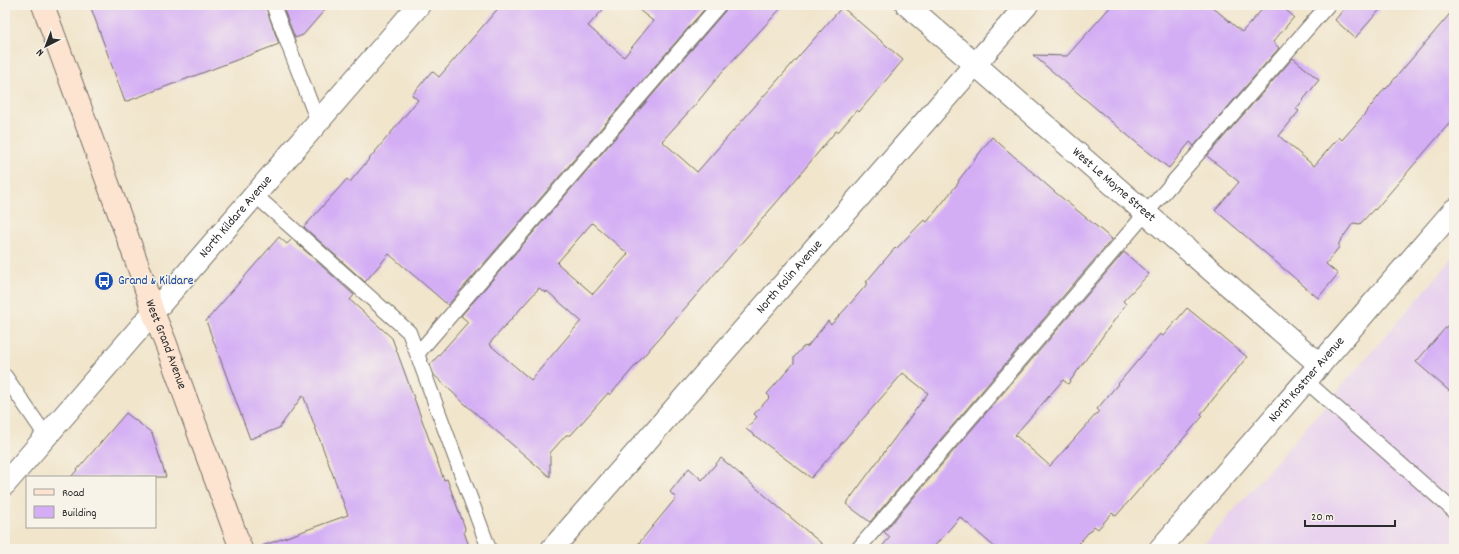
<svg xmlns="http://www.w3.org/2000/svg" width="1459" height="554" viewBox="0 0 1459 554" font-family="Dekko,sans-serif">
<style>
.built{fill:#e8d2ee}
.building{fill:#d4aef5;fill-rule:evenodd}
.lines{fill:none;stroke-linecap:round;stroke-linejoin:round}
.service-casing{stroke:#706c63;stroke-width:16}
.minor-casing{stroke:#706c63;stroke-width:24}
.tertiary-casing{stroke:#706c63;stroke-width:24}
.secondary-casing{stroke:#706c63;stroke-width:24}
.service{stroke:#fff;stroke-width:14}
.minor{stroke:#fff;stroke-width:22}
.tertiary{stroke:#fff;stroke-width:22}
.secondary{stroke:#fde4d1;stroke-width:22}
.labels{text-anchor:middle;dominant-baseline:central;stroke-width:3;stroke-linejoin:round;paint-order:stroke}
.street-label{font-size:13px;fill:#2b2b2b;stroke:#f7f3e8}
.transit-label{font-size:13px;fill:#164399;stroke:#f7f3e8;text-anchor:start}
</style>
<rect width="100%" height="100%" fill="#f7f3e8"/>
<filter id="ink" filterUnits="userSpaceOnUse"><feTurbulence type="fractalNoise" baseFrequency=".025" numOctaves="2"/><feDisplacementMap in="SourceGraphic" scale="8" xChannelSelector="R" yChannelSelector="G"/><feConvolveMatrix kernelMatrix="1 2 1 2 8 2 1 2 1" color-interpolation-filters="sRGB"/></filter>
<filter id="wash" filterUnits="userSpaceOnUse"><feTurbulence type="fractalNoise" baseFrequency=".012" numOctaves="4" result="noise"/><feDisplacementMap in="SourceGraphic" scale="16" xChannelSelector="R" yChannelSelector="G"/><feGaussianBlur stdDeviation="0.9" result="paint"/><feColorMatrix in="noise" values="0 0 0 0 0 0 0 0 0 0 0 0 0 0 0 0 0 1.4 0 .05"/><feComposite in="paint" operator="in"/></filter>
<g filter="url(#wash)">
<rect width="100%" height="100%" fill="#f1e5cc"/>
<!-- built -->
<path class="built" d="M1454 257V549H1200Z"/>
<g id="blocks">
<!-- building -->
<path class="building" d="M90 5H265L279 44 125 102Z
M282 5H329L303 35 295 38Z
M501 5H607L588 26 624 57 653 21 633 5H708L448 305 389 254 365 282 304 227 347 179 350 182 418 100 412 95 432 71 439 77Z
M727 5H784L722 72 695 105 662 141 697 172 842 7 903 60 859 112 857 110 838 132 836 131 782 196 610 395 608 393 571 435H566L550 453V477L466 405 434 375 430 365 468 322 461 316 725 11ZM592 223 628 254 593 294 557 263ZM539 288 546 293 547 291 581 321 531 380 489 344Z
M1112 5H1210L1242 32 1266 5H1280L1294 17 1273 42 1279 48 1194 146 1190 142 1169 168 1138 144 1033 55 1067 56Z
M1347 5H1384L1355 38 1335 20Z
M1454 9V118L1375 210 1374 209 1360 224 1353 223 1339 243V247L1326 264 1338 274 1318 298 1215 210 1239 182 1207 156 1293 58 1319 80 1296 109 1299 111 1279 136 1314 166 1339 137 1342 140 1364 115 1385 88 1386 89Z
M992 137 1056 193 1112 239 870 522 846 504 928 393 903 373 811 478 746 429 757 417 754 414 770 397 767 394 794 363V357L803 347 808 346 828 321 831 325 849 305 868 283 866 282 895 248 896 249 924 220 927 222 959 182 958 181Z
M279 237 287 244 292 239 354 295 350 300 392 338 444 480 447 479 465 528 464 532 470 549H263L262 546 348 515 303 395 279 428 250 439 206 321Z
M1124 252 1149 274 1123 301 1126 304 1068 384 1063 380 1015 435 1050 466 1099 411 1097 409 1160 334 1163 336 1187 308 1247 357 1201 414 1203 416 1116 516 1112 513 1098 529 1094 526 1074 549H997L960 517 932 549H880L890 537 884 532Z
M1454 318V395L1416 362Z
M126 413 152 433 166 477H71Z
M721 458 782 510 828 549H634L676 498 670 492 689 468 702 480Z"/>
</g>
</g>
<g filter="url(#ink)">
<use href="#blocks" fill-opacity="0" stroke="#706c63" stroke-width="1"/>
<g class="lines">
<!-- service casing -->
<g class="service-casing">
<path id="service" d="M273 5 318 122
M255 195 409 332 489 549
M418 353 719 5
M5 376 46 436
M1306 381 1454 511
M858 549 1146 213 1328 5"/>
</g>
<!-- minor casing -->
<g class="minor-casing">
<g id="minor">
<path id="s1" d="M907 5 1320 365"/>
<path id="s2" d="M5 484 419 5"/>
<path id="s3" d="M552 549 1027 5"/>
</g>
</g>
<!-- tertiary casing -->
<g class="tertiary-casing">
<g id="tertiary">
<path id="s4" d="M1160 549 1454 210"/>
</g>
</g>
<!-- secondary casing -->
<g class="secondary-casing">
<g id="secondary">
<path id="s5" d="M43 5 141 274 153 312 166 344 241 549"/>
</g>
</g>
<!-- service -->
<use href="#service" class="service"/>
<!-- minor -->
<use href="#minor" class="minor"/>
<!-- tertiary -->
<use href="#tertiary" class="tertiary"/>
<!-- secondary -->
<use href="#secondary" class="secondary"/>
</g>
</g>
<!-- icons -->
<defs>
<g id="bus-disc" transform="scale(1)"><circle r="9.5" fill="#1a4fb4" stroke="#f7f3e8"/><path d="M-5-6H5V4H4V6H2V4H-2V6H-4V4H-5ZM-3.5-4V0h7V-4ZM-3.5 1.2v1.5H-2V1.2ZM2 1.2v1.5H3.5V1.2Z" fill="#fff"/></g>
</defs>
<g fill-rule="evenodd">
<use href="#bus-disc" x="104" y="281"/>
</g>
<g class="labels">
<!-- street labels -->
<g class="street-label">
<text stroke="none"><textPath href="#s1" startOffset="274">West Le Moyne Street</textPath></text>
<text stroke="none"><textPath href="#s2" startOffset="353">North Kildare Avenue</textPath></text>
<text stroke="none"><textPath href="#s3" startOffset="361">North Kolin Avenue</textPath></text>
<text stroke="none"><textPath href="#s5" startOffset="361">West Grand Avenue</textPath></text>
<text stroke="none"><textPath href="#s4" startOffset="224">North Kostner Avenue</textPath></text>
</g>
<!-- transit labels -->
<g class="transit-label">
<text x="118" y="281">Grand &amp; Kildare</text>
</g>
</g>
<!-- margin -->
<rect width="1459" height="554" fill="none" stroke="#f7f3e8" stroke-width="20"/>
<!-- legend -->
<rect x="26" y="476" width="130" height="52" fill="#f7f3e8" stroke="#a5a39c"/>
<rect x="34" y="489" width="20" height="6" fill="#fde4d1" stroke="#a5a39c"/>
<text x="62" y="496" font-size="12" fill="#2b2b2b">Road</text>
<rect x="34" y="506" width="20" height="12" fill="#d4aef5" stroke="#a5a39c"/>
<text x="62" y="516" font-size="12" fill="#2b2b2b">Building</text>
<!-- north arrow -->
<g transform="translate(46 46) rotate(222)" stroke="#f7f3e8" stroke-width="3" paint-order="stroke">
<path d="M0-3L7 15L0 10L-7 15Z" fill="#2b2b2b"/>
<text y="-6" font-size="11" font-weight="bold" text-anchor="middle" fill="#2b2b2b">N</text>
</g>
<!-- scale -->
<path d="M1305 520v6h90v-6" fill="none" stroke="#2b2b2b" stroke-width="2"/>
<text x="1311" y="520" font-size="12" fill="#2b2b2b" stroke="#f7f3e8" stroke-width="3" paint-order="stroke">20 m</text>
</svg>
